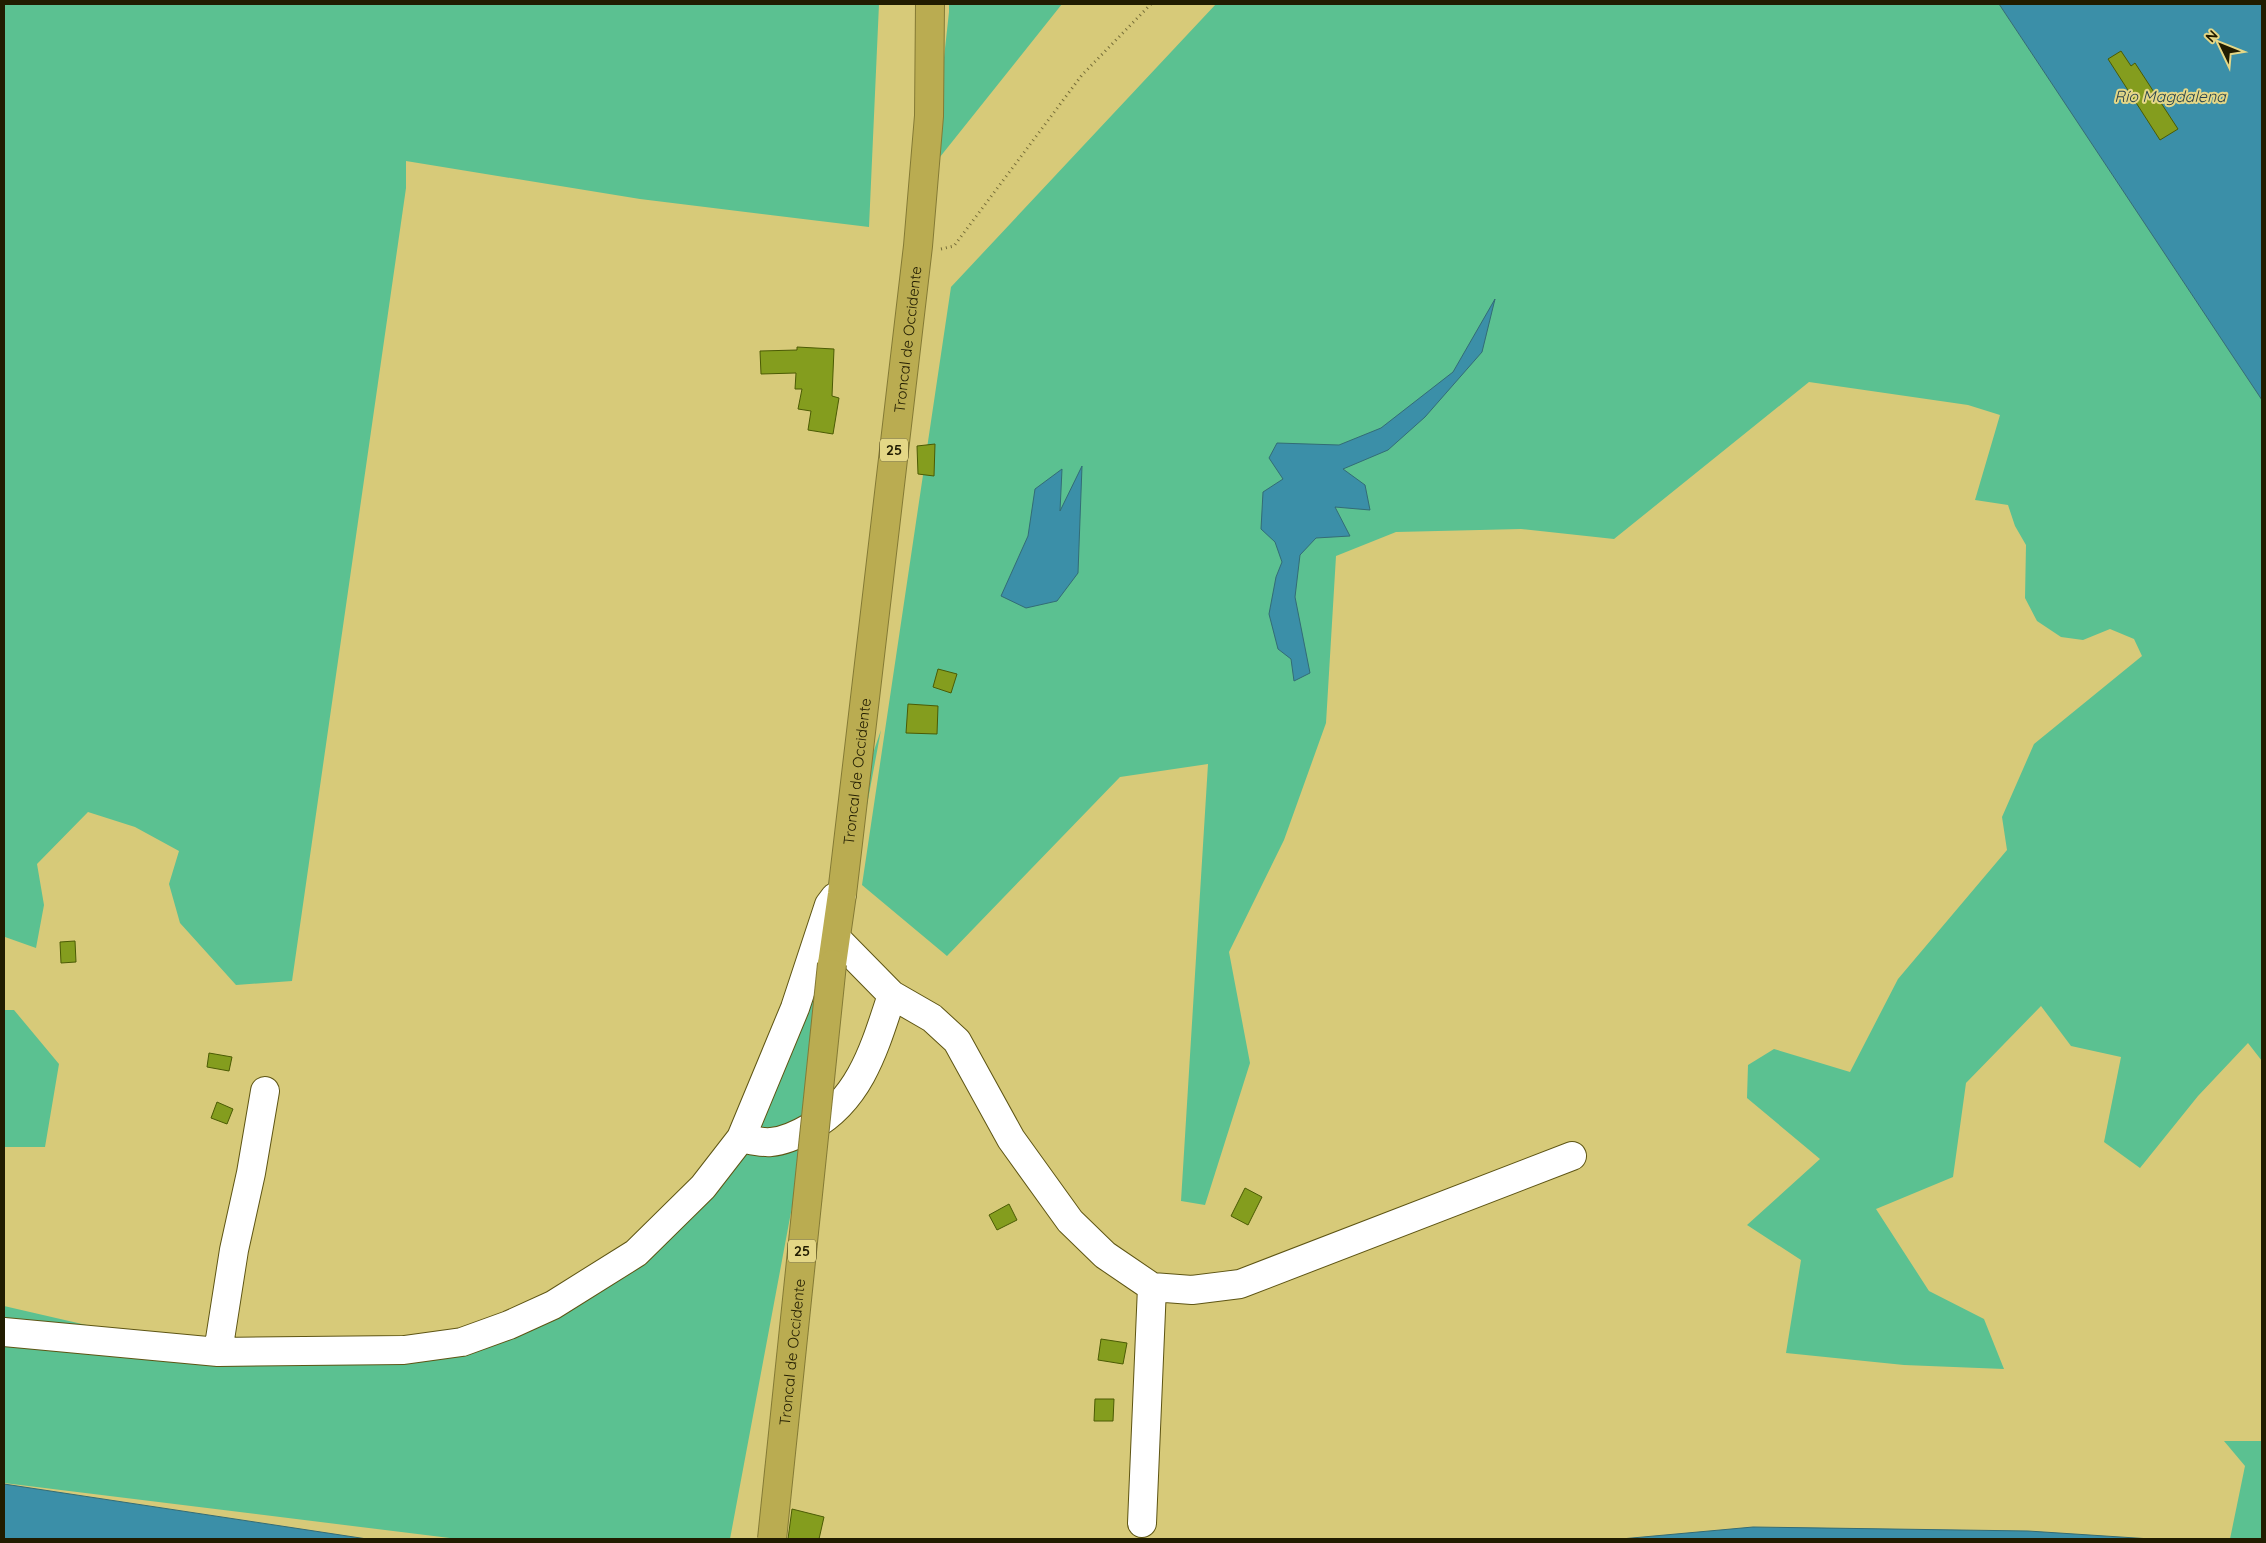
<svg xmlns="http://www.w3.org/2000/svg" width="2266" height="1543" viewBox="0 0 2266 1543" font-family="Quicksand,sans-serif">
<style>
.green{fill:#5bc191}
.water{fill:#3b8fa8;stroke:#336c76}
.building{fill:#849d1e;stroke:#4b5b04}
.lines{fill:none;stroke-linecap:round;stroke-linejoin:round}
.minor-casing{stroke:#5e5514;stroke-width:30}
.highway-casing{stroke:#847a35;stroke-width:30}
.path{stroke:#776e39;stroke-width:3;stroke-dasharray:1 4;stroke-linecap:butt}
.minor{stroke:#fff;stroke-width:28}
.highway{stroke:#baac51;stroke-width:28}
.highway-bridge-casing{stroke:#847a35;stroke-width:30;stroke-linecap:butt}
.highway-bridge{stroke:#baac51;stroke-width:28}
.labels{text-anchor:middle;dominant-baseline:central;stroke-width:4;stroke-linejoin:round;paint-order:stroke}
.shield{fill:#e4d786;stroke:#5c5428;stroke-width:1}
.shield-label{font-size:14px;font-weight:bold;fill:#211c00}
.street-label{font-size:15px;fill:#211c00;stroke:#e4d786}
.water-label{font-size:16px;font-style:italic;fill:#2a444d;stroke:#e4d786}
</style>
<rect width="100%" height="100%" fill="#d7ca79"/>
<!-- green -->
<path class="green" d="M4 4H879L869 227 640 199 406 161V188L292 981 236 985 180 923 169 884 179 851 135 827 88 812 37 864 44 905 36 948 5 937Z
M949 4H1062L932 167 949 12Z
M1216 4H1999L2262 400V1061L2248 1043 2198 1096 2140 1168 2104 1142 2121 1057 2071 1046 2041 1006 1966 1083 1953 1177 1876 1209 1929 1291 1984 1319 2004 1369 1904 1365 1786 1353 1801 1260 1747 1225 1820 1159 1747 1098 1748 1065 1774 1049 1850 1072 1898 979 2007 850 2002 817 2034 744 2142 656 2134 639 2110 629 2083 640 2061 637 2037 621 2025 598 2026 545 2015 526 2008 505 1975 500 2000 415 1968 405 1809 382 1614 539 1521 529 1396 532 1336 556 1326 723 1284 840 1229 952 1250 1063 1205 1205 1181 1201 1208 764 1120 777 947 956 862 885 951 287Z
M881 730 730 1539H458L4 1483V1306L225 1357 462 1342 596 1280 741 1138Z
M4 1010H14L59 1064 45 1147H4Z
M2224 1441H2262V1539H2230L2245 1466Z"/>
<!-- water -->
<path class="water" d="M1999 4H2262V400L2236 361Z
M1495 299 1482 352 1425 417 1388 450 1343 469 1365 485 1370 510 1335 507 1350 536 1316 538 1300 555 1295 597 1310 673 1294 681 1291 659 1278 649 1269 614 1276 577 1282 562 1275 542 1261 529 1263 492 1283 479 1269 458 1277 443 1339 445 1381 428 1453 372Z
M1082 466 1078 573 1057 601 1026 608 1001 596 1028 536 1035 489 1062 469 1060 511Z
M4 1484 367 1539H4Z
M1753 1527 2028 1531 2151 1539H1621Z"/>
<!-- building -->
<path class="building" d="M2121 51 2131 66 2135 63 2178 129 2160 140 2108 59Z
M797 347 834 349 832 396 839 398 833 434 808 430 811 411 798 409 802 389H795L796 373 761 374 760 351 797 350Z
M935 444 934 476 918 474 917 446Z
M938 669 957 674 951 693 933 687Z
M908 704 938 706 937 734 906 733Z
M75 941 76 962 61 963 60 942Z
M209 1053 232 1057 229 1071 207 1067Z
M217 1102 233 1109 227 1124 211 1118Z
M1245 1188 1262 1197 1248 1225 1231 1216Z
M1009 1204 1017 1220 997 1230 989 1215Z
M1101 1339 1127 1343 1123 1364 1098 1360Z
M1095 1399H1114L1113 1421H1094Z
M792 1509 824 1517 819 1539H788Z"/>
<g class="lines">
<!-- minor casing -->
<g class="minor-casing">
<path id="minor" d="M835 937 892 995 932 1018 957 1041 1011 1139 1070 1221 1105 1255 1152 1287 1192 1290 1240 1284 1572 1156
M741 1138C751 1140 761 1143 771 1142 785 1141 799 1134 811 1127 861 1099 875 1046 892 995
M4 1332 218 1352 404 1350 462 1342 509 1325 553 1305 636 1253 703 1187 741 1138 795 1008 829 905 835 897 842 894
M218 1352 234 1250 251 1173 265 1091
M1142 1523 1152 1287"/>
</g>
<!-- highway casing -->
<g class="highway-casing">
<g id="highway">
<path id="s1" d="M832 964 842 894 918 246 929 116 930 4"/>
</g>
</g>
<!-- path -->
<path class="path" d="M941 249 954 246 1082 75 1151 4"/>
<!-- minor -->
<use href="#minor" class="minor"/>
<!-- highway -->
<use href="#highway" class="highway"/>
<!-- highway-bridge casing -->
<g class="highway-bridge-casing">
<g id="highway-bridge">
<path id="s2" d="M772 1539 832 964"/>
</g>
</g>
<!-- highway-bridge -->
<use href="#highway-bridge" class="highway-bridge"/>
</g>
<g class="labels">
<!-- shield labels -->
<g class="shield">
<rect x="880" y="438.5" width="28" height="23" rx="4"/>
<rect x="788" y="1239.5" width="28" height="23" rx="4"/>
</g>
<g class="shield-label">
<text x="894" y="450">25</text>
<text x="802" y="1251">25</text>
</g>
<!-- street labels -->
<g class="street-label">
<text stroke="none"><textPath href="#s1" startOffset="629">Troncal de Occidente</textPath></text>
<text stroke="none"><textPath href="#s1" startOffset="194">Troncal de Occidente</textPath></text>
<text stroke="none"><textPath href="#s2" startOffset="188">Troncal de Occidente</textPath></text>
</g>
<!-- water labels -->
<g class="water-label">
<text x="2170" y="96">Río Magdalena</text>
</g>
</g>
<!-- border -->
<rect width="2266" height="1543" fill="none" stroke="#211c00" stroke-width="10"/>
<!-- north arrow -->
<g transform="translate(2221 45) rotate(313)" stroke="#e4d786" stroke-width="4" paint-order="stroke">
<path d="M0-4L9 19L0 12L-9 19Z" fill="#211c00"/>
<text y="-8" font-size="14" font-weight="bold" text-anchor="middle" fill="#211c00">N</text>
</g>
</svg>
